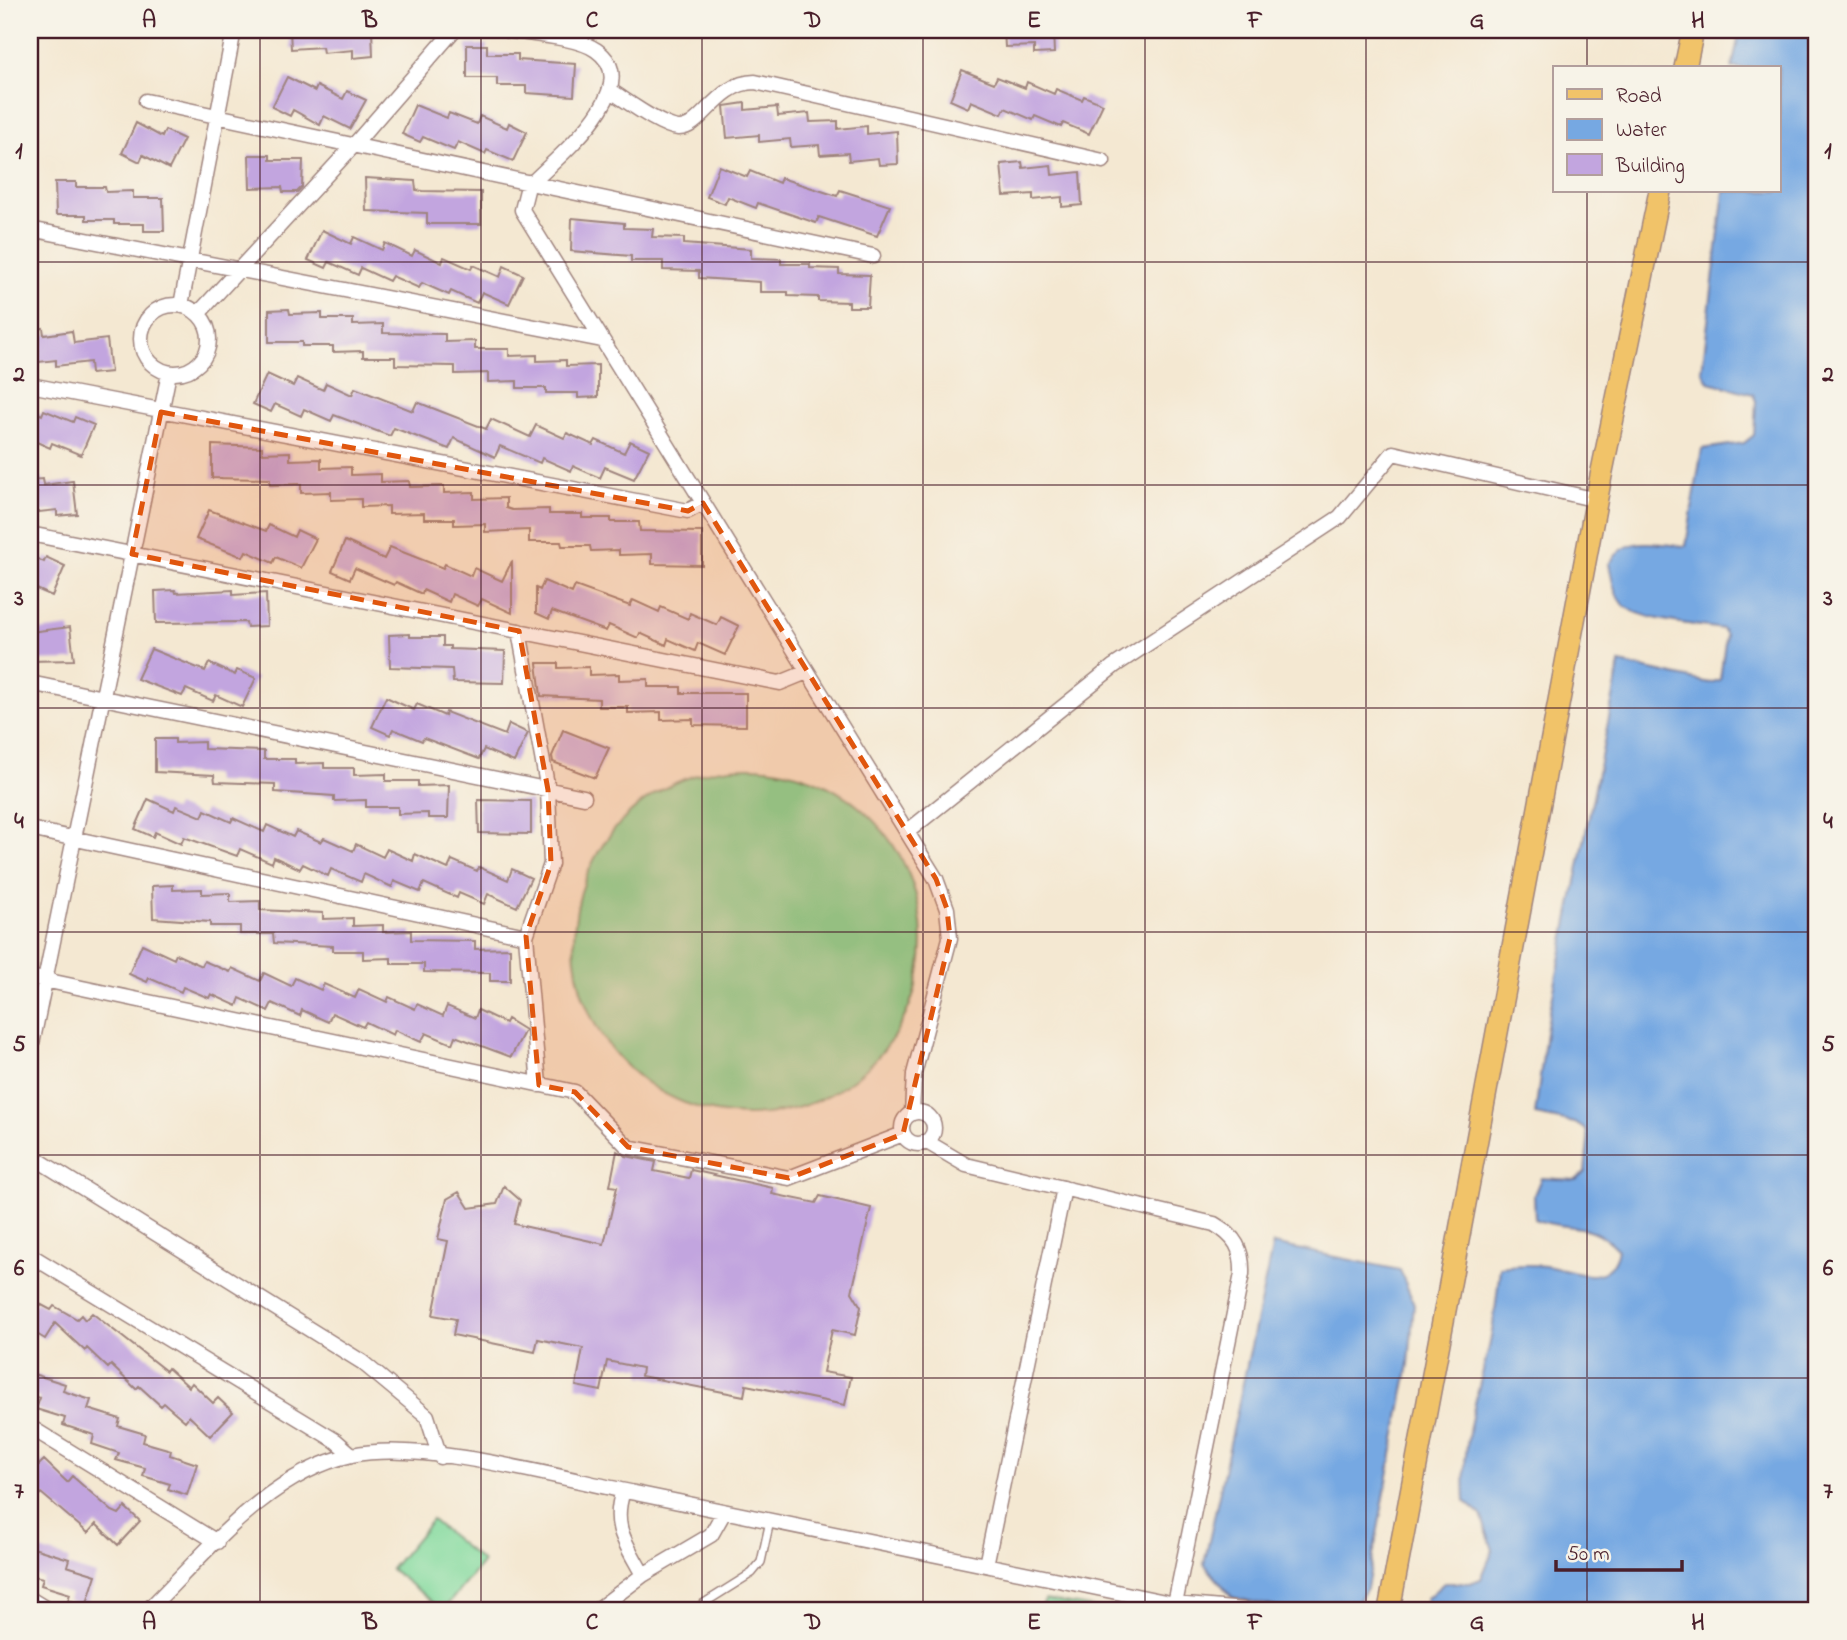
<svg xmlns="http://www.w3.org/2000/svg" width="1847" height="1640" viewBox="0 0 1847 1640" font-family="'Indie Flower',sans-serif">
<style>
.green{fill:#83da9e;stroke:#667c64;stroke-width:2}
.water{fill:#76a8e2;stroke:#606486;stroke-width:2}
.building{fill:#c2a5df}
.lines{fill:none;stroke-linecap:round;stroke-linejoin:round}
.service-casing{stroke:#9f847e;stroke-width:10}
.minor-casing{stroke:#9f847e;stroke-width:17}
.primary-casing{stroke:#9f847e;stroke-width:24}
.service{stroke:#fff;stroke-width:7}
.minor{stroke:#fff;stroke-width:14}
.primary{stroke:#f1c369;stroke-width:21}
.marked{fill:#e0560e;fill-opacity:0.2;stroke:#e0560e;stroke-width:5;stroke-dasharray:14 9;stroke-linejoin:round}
.grid{fill:none;stroke:#4a1f2b;stroke-width:2;stroke-opacity:0.55}
.neatline{fill:none;stroke:#4a1f2b;stroke-width:2.5}
.grid-label{font-size:23px;text-anchor:middle;font-weight:bold;fill:#4a1f2b}
</style>
<rect width="100%" height="100%" fill="#f7f3e8"/>
<filter id="ink" filterUnits="userSpaceOnUse"><feTurbulence type="fractalNoise" baseFrequency=".0143" numOctaves="2"/><feDisplacementMap in="SourceGraphic" scale="14" xChannelSelector="R" yChannelSelector="G"/><feConvolveMatrix kernelMatrix="1 2 1 2 8 2 1 2 1" color-interpolation-filters="sRGB"/></filter>
<filter id="wash" filterUnits="userSpaceOnUse"><feTurbulence type="fractalNoise" baseFrequency=".00686" numOctaves="4" result="noise"/><feDisplacementMap in="SourceGraphic" scale="28" xChannelSelector="R" yChannelSelector="G"/><feGaussianBlur stdDeviation="1.57" result="paint"/><feColorMatrix in="noise" values="0 0 0 0 0 0 0 0 0 0 0 0 0 0 0 0 0 1.4 0 .05"/><feComposite in="paint" operator="in"/></filter>
<g filter="url(#wash)">
<rect width="100%" height="100%" fill="#f4e8d2"/>
<!-- green -->
<path class="green" d="M574 941a174 174 0 1 1 348 0a174 174 0 1 1-348 0Z
M432 1520 483 1562 443 1610 391 1569Z
M1045 1600 1109 1610H1040Z"/>
<!-- water -->
<path class="water" d="M1740 30H1817V1610H1425L1427 1598 1444 1583H1470L1481 1579 1493 1550 1481 1515 1465 1501C1461 1446 1476 1400 1489 1347 1495 1321 1497 1293 1500 1267 1515 1265 1530 1264 1545 1266 1574 1270 1608 1291 1618 1250 1587 1217 1569 1233 1535 1219L1534 1195 1541 1178 1576 1180 1585 1172 1588 1141 1586 1130 1575 1123 1535 1115 1547 1025 1620 663 1709 683 1720 680 1726 635 1722 629C1699 625 1633 620 1621 602 1613 591 1612 577 1609 564 1629 533 1653 545 1686 546L1702 449 1744 443 1754 435 1756 401 1753 394 1709 382 1702 371 1724 191H1779V68H1732Z
M1273 1244 1400 1270 1414 1304 1409 1364 1367 1588 1353 1610H1289L1232 1597 1204 1564Z"/>
<g id="blocks">
<!-- building -->
<path class="building" d="M290 30H372L373 56 353 58V50L323 53 322 47 291 49Z
M1004 30H1053L1054 53 1034 54V46L1005 47Z
M467 45H487V54H518V60L576 64 574 96 526 93V86H497V78H467Z
M962 70 994 83 997 77 1025 88 1027 82 1054 94 1056 89 1082 100 1084 96 1103 104 1089 134 1063 123 1061 127 1035 116 1033 120 1005 108 1002 114 971 101 968 108 950 100Z
M287 77 315 91 317 86 343 99 347 91 366 100 350 129 324 116 320 125 293 110 290 116 272 107Z
M745 103V110L777 107 778 116 809 113 810 122 838 121V129L867 126V134L897 131 898 164 879 165 878 158 849 161 848 153 820 155 819 145 791 147 790 139 759 142V135L727 138 724 106Z
M415 105 447 118 449 113 477 124 480 116 507 128 509 123 527 132 513 161 487 150 485 154 458 142 454 150 423 137 420 142 402 134Z
M136 123 162 137 165 130 184 139 169 169 143 155 140 162 122 153Z
M249 155H270V160H303L302 187 297 192H283L282 187 250 188Z
M1022 162 1023 168 1051 165 1052 175 1080 172 1082 205 1062 207V197L1033 200V194L1004 196 1001 164Z
M719 166 747 177 750 171 779 183 781 178 837 196 840 190 890 206 877 236 819 217 816 223 758 203 756 208 728 197 725 204 707 197Z
M365 178 415 181 416 190 422 191 481 192V224H427V213L366 211Z
M55 182H76V187H105L106 192 133 191V198H163L164 231H144V224H114V220H86V215H56Z
M572 218 624 223V228L653 229 652 237 684 238V244L751 249V258L781 259V264H810V268L839 269V274L870 275 868 307H849V302L818 301V297L788 296V292H760V282L699 278V271L663 270V261H631V256L571 251Z
M322 230 351 244 354 237 382 250 385 243 412 256 415 250 442 263 444 257 471 269 473 265 500 277 504 266 523 275 509 304 482 292 477 303 451 291 449 295 422 283 419 288 392 276 389 281 361 268 358 275 329 262 326 268 308 260Z
M289 309 290 314 322 313V319H353V325L383 324V333L445 334V342L475 341V349H509V356L537 355V361L566 360V366L598 365V397L578 398V393H546V388H517V381L488 382V373L455 374V366L395 365V357H363V351L333 352V346H302V342H269V310Z
M43 328 44 335 72 331 74 343 107 339 111 372 91 374 90 362 56 366V360L30 363V330Z
M267 374 293 386 297 378 323 390 326 383 352 395 355 388 413 411 417 402 486 429 491 419 530 437 536 425 564 438 567 433 593 445 596 440 624 453 630 441 649 450 634 479 605 467 600 478 573 466 571 471 542 458 540 463 500 446 495 457 454 438 449 449 394 428 390 436 334 415 331 421 304 409 301 416 275 404 271 412 253 404Z
M30 410 42 415 44 410 73 422 75 417 94 425 81 455 52 443 50 448 30 439Z
M212 445 262 447V453L290 452V460L321 459V468L351 467V475L381 474V482L409 481 410 487 444 486V493L474 492V499L506 498V508L512 510 549 509V514H582V518H611V522H639L640 531 702 532V565L652 564V554L619 555V550L591 551 590 546H562L561 542H529V530L485 532V524L454 525V519H424V513L389 514V506L361 507V499L331 500V492L301 493V484L270 485V479L212 478Z
M43 479 44 485 73 481 77 514 57 516V510L30 513V480Z
M209 510 266 531 269 525 294 537 297 530 316 539 301 568 276 557 273 563 246 551 243 557 196 539Z
M345 541 384 559 390 547 443 568 445 564 471 576 474 568 502 581 512 561V613L482 599 478 606 452 594 449 602 423 590 422 594 396 582 394 585 355 568 350 579 332 571Z
M30 556 44 562 46 557 65 566 52 596 30 586Z
M544 581 572 593 575 586 630 606 633 600 659 612 661 607 688 619 690 613 717 625 721 617 739 626 725 655 698 643 695 651 668 639 666 645 640 633 638 638 609 625 606 631 552 611 549 619 536 613V588L540 590Z
M175 590 176 593 233 590V595L266 593 267 626 247 627 246 622 156 623 155 591Z
M70 627 74 660 30 661V632Z
M410 634V637H443V646H450V649L505 651 504 683 453 682 452 669 390 667 389 635Z
M151 649 205 671 209 663 235 675 237 670 256 678 242 707 216 695 213 701 186 689 182 696 137 679Z
M537 663H558V668L589 667V675L619 674V680L648 679V687H681V693H746V726L693 725V719L661 720V712L628 713V707H599V699L541 696Z
M386 697 414 710 417 704 445 716 446 712 505 735 509 724 528 733 514 762 484 749 479 759 424 738 422 741 393 729 390 735 372 727Z
M563 730 609 748 595 778 553 762 552 756Z
M155 739H175V743L204 742V749L264 751V759H295V764L324 763V768H354V775L386 774V781H418V786L449 785 448 818H428V813L398 814V807H366V800L334 801V796L275 792V784L215 782 214 775 155 772Z
M148 799 174 811 176 806 202 817 205 810 231 822 233 818 264 832 267 825 293 837 296 831 321 842 324 838 353 851 356 844 383 857 387 849 413 861 415 854 448 869 452 860 477 871 479 867 508 880 512 869 531 878 517 907 488 894 484 904 459 893 457 898 424 883 420 892 394 881 392 887 364 874 361 882 331 869 328 876 303 864 300 869 274 857 272 863 240 849 237 856 184 837 181 844 155 832 153 837 135 829Z
M478 800 531 801V834L479 833Z
M173 885V890L202 889V894L230 893V902L260 901V910L323 913V919L353 918V926L383 925V932L411 931V940L475 941V949L510 948V981H490V973L424 972V964H391V958L363 959V951H333V946L274 943 273 934H240V926H210V922L153 918 152 886Z
M142 944 174 959 176 954 202 966 204 961 230 972 232 968 260 981 264 973 291 986 295 978 321 990 324 984 355 998 359 989 387 1002 389 997 415 1009 417 1004 443 1016 447 1006 475 1018 478 1010 505 1023 507 1019 525 1030 511 1057 455 1036 452 1044 426 1033 421 1042 395 1030 393 1035 366 1022 363 1027 332 1013 328 1022 302 1010 300 1016 272 1003 268 1011 240 998 237 1006 211 994 209 998 183 987 181 992 149 978 147 982 129 974Z
M617 1151 626 1156 656 1162 654 1171 689 1178 691 1170 773 1188 772 1194 816 1203 820 1196 871 1208 852 1292 861 1307 855 1335 832 1330 823 1372 851 1377 845 1405 746 1385 744 1396 641 1376 642 1368 607 1361 601 1391 576 1386 583 1348 538 1339 535 1352 453 1335 456 1319 433 1315 448 1241 438 1239 447 1199 459 1192 469 1208 497 1204 504 1186 520 1200 514 1224 604 1244 617 1187 610 1186Z
M36 1302 51 1310 54 1306 77 1319 81 1315 85 1320 92 1313 166 1371 168 1368 189 1387 192 1383 213 1403 218 1398 233 1412 210 1436 189 1416 185 1421 164 1403 161 1406 139 1386 136 1389 111 1365 108 1368 87 1348 85 1351 55 1323 45 1339 30 1330V1303L35 1306Z
M30 1373 65 1384 63 1391 91 1400 88 1409 120 1419 118 1426 145 1434 143 1442 171 1450 170 1455 197 1464 187 1495 168 1489 170 1484 143 1476 145 1468 116 1460 119 1453 92 1444 94 1435 63 1425 65 1418 36 1409 40 1398 30 1395Z
M30 1457 39 1465 44 1460 67 1482 72 1476 112 1511 119 1514 125 1507 140 1521 118 1545 96 1524 88 1533 41 1493 36 1498 30 1491Z
M30 1547 69 1559 67 1566 96 1575 86 1606 68 1600 70 1594 41 1585 43 1578 30 1575Z"/>
</g>
</g>
<g filter="url(#ink)">
<use href="#blocks" fill-opacity="0" stroke="#9f847e" stroke-width="2"/>
<g class="lines">
<!-- service casing -->
<g class="service-casing">
<path id="service" d="M698 1610 701 1605 752 1573 761 1562 770 1521"/>
</g>
<!-- minor casing -->
<g class="minor-casing">
<path id="minor" d="M506 30C530 34 578 37 596 50 648 86 556 158 532 183
M611 91C627 101 660 126 678 128 701 130 717 82 755 82L1103 161
M146 101 873 256
M529 182 522 210 936 879 947 909 950 938 914 1074 912 1113
M30 229 602 340
M141 339a34 34 0 1 1 68 0a34 34 0 1 1-68 0Z
M181 305 234 30
M198 314 354 145 454 30
M30 385 688 511 703 503
M30 534 780 683 807 672
M519 631 548 790 551 864 526 936 539 1085
M30 683 584 797
M30 829 526 936
M907 832 1114 666 1340 517 1393 453 1597 500
M30 977 575 1092 628 1147 789 1178 903 1134
M30 1054 169 373
M902 1128a16 16 0 1 1 32 0a16 16 0 1 1-32 0Z
M927 1142 966 1165 1214 1224C1235 1236 1243 1249 1242 1274L1175 1604
M30 1155 362 1362 427 1416 440 1457
M30 1255 336 1441 352 1455
M30 1427 217 1542
M623 1491C611 1527 626 1543 643 1575
M986 1565 1064 1188
M30 1599 48 1610
M148 1610C206 1553 268 1473 352 1455 424 1440 560 1478 635 1493 815 1530 995 1567 1175 1604L1244 1610
M597 1610 643 1575 711 1535 724 1512"/>
</g>
<!-- primary casing -->
<g class="primary-casing">
<path id="primary" d="M1685 68 1693 30
M1389 1610 1601 476 1660 191"/>
</g>
<!-- service -->
<use href="#service" class="service"/>
<!-- minor -->
<use href="#minor" class="minor"/>
<!-- primary -->
<use href="#primary" class="primary"/>
</g>
</g>
<!-- marked area -->
<path class="marked" d="M161 412 688 511 703 503 936 879 947 909 950 938 903 1134 789 1178 628 1147 575 1092 539 1085 526 936 551 864 548 790 519 631 132 554Z"/>
<!-- grid -->
<path class="grid" d="M260 30V1610M481 30V1610M702 30V1610M923 30V1610M1145 30V1610M1366 30V1610M1587 30V68M1587 191V1610M30 262H1817M30 485H1817M30 708H1817M30 932H1817M30 1155H1817M30 1378H1817"/>
<!-- margin -->
<rect width="1847" height="1640" fill="none" stroke="#f7f3e8" stroke-width="77"/>
<!-- legend -->
<rect x="1553" y="66" width="228" height="126" fill="#f7f3e8" stroke="#b29e9c" stroke-width="2"/>
<rect x="1567" y="89" width="35" height="10" fill="#f1c369" stroke="#b29e9c" stroke-width="2"/>
<text x="1616" y="102" font-size="21" fill="#4a1f2b">Road</text>
<rect x="1567" y="119" width="35" height="21" fill="#76a8e2" stroke="#b29e9c" stroke-width="2"/>
<text x="1616" y="136" font-size="21" fill="#4a1f2b">Water</text>
<rect x="1567" y="154" width="35" height="21" fill="#c2a5df" stroke="#b29e9c" stroke-width="2"/>
<text x="1616" y="172" font-size="21" fill="#4a1f2b">Building</text>
<!-- scale -->
<path d="M1556 1560v10h126v-10" fill="none" stroke="#4a1f2b" stroke-width="3.5"/>
<text x="1567" y="1560" font-size="21" fill="#4a1f2b" stroke="#f7f3e8" stroke-width="5" paint-order="stroke">50 m</text>
<rect x="38" y="38" width="1770" height="1564" class="neatline"/>
<g class="grid-label">
<text x="149" y="27">A</text>
<text x="370" y="27">B</text>
<text x="592" y="27">C</text>
<text x="813" y="27">D</text>
<text x="1034" y="27">E</text>
<text x="1255" y="27">F</text>
<text x="1477" y="27">G</text>
<text x="1698" y="27">H</text>
<text x="19" y="158">1</text>
<text x="1828" y="158">1</text>
<text x="19" y="381">2</text>
<text x="1828" y="381">2</text>
<text x="19" y="605">3</text>
<text x="1828" y="605">3</text>
<text x="19" y="828">4</text>
<text x="1828" y="828">4</text>
<text x="19" y="1051">5</text>
<text x="1828" y="1051">5</text>
<text x="19" y="1275">6</text>
<text x="1828" y="1275">6</text>
<text x="19" y="1498">7</text>
<text x="1828" y="1498">7</text>
<text x="149" y="1629">A</text>
<text x="370" y="1629">B</text>
<text x="592" y="1629">C</text>
<text x="813" y="1629">D</text>
<text x="1034" y="1629">E</text>
<text x="1255" y="1629">F</text>
<text x="1477" y="1629">G</text>
<text x="1698" y="1629">H</text>
</g>
</svg>
